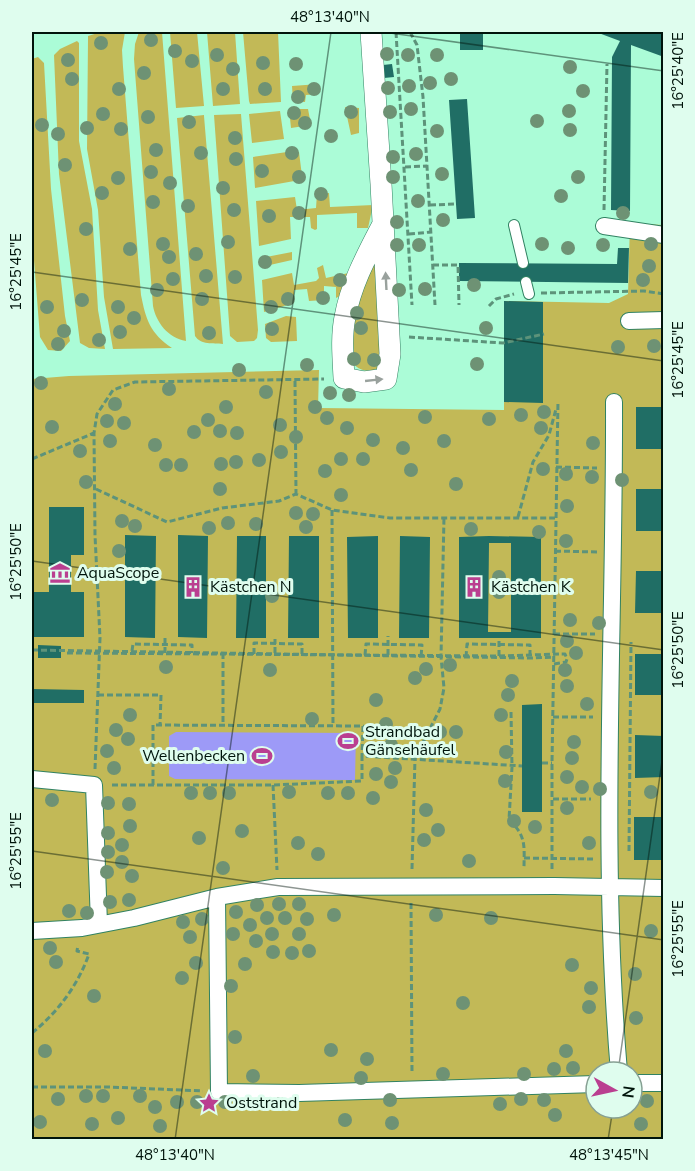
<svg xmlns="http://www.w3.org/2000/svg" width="695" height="1171" viewBox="0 0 695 1171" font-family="'Nunito Sans',sans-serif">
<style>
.green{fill:#c2b957;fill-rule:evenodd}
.water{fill:#9d9af7}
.building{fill:#206e65;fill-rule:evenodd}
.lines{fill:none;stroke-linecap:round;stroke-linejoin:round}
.service-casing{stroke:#318262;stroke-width:12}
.pedestrian-casing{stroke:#318262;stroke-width:18}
.minor-casing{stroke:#318262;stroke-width:22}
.path{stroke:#5d937a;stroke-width:3;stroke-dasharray:6 3;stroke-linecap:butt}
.service{stroke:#fff;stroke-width:10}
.pedestrian{stroke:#fff;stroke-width:16}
.minor{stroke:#fff;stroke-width:21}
.path-bridge{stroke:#5d937a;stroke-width:3;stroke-dasharray:6 3;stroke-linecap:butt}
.tree{fill:#6e9274}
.oneway{fill:#99a19d}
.ticks{fill:none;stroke:#00140b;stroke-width:1.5;stroke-opacity:0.45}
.labels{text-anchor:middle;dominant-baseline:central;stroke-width:6;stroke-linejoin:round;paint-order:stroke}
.poi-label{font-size:16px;fill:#00140b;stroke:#dffdee;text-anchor:start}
.neatline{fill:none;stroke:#00140b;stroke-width:2}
.ticks-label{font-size:15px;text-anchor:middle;fill:#00140b}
</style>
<rect width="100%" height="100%" fill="#abfcd7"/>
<!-- green -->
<path class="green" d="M101 32H125L122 50 123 67 141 295C146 320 150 333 172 348L113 349 104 297 98 210 87 149 88 39V36Z
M139 32H162L186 341C168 338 156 322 153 306L134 59 135 44Z
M170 32H197L204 106 176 108Z
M207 32H235L240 104 213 106Z
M243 32H278L281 102 250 104 249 101Z
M77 41 79 43V141L92 209 98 310 105 349 89 348 80 343 59 174 54 55 60 49Z
M38 57 44 63 51 189 65 316 70 341 61 351 48 350 40 337 32 235V59Z
M319 84V94L306 95 305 102 293 101 292 86Z
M345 107 359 108V133L351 135Z
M289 109H308L311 125 291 128Z
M280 111 284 139 252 143 249 114Z
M241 114 258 330 257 338 254 341 237 342 230 336 214 115Z
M204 115V116L223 344C213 343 201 345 195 336L177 118Z
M294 151 299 152 302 176 300 180 255 188 253 157Z
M329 193 330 207 373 205 368 228H357V213L317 215V229L315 230 311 228 310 217H290L291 239 259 246 256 201 295 197 297 210 316 208 317 194Z
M630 223 663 225V1139L32 1140V379L69 376 319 370 318 408 504 410V301L609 303 628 294ZM596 1072H632V1108H596Z
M292 252V260L261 267V258Z
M376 262 383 359 379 368C371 372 360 372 354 364L352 315 371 263Z
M323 265 326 278 353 272 345 293 336 298V287L324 286V300L309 301 307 289 294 290V303L264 312 262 280 292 273 294 285 316 281 319 278 317 268Z
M286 316 296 317 297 341 271 342 266 338 265 324Z"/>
<!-- water -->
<path class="water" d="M176 732 356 733 355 780 175 779 169 776V736Z"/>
<!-- building -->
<path class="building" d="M441 32H483V50H460V34H441Z
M596 32H664V57L631 45 630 211 611 210 612 57 620 41Z
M392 64 394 77 384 78 383 65Z
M467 99 475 218 457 219 449 100Z
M618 248H629L628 283 459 281V263L617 264Z
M504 301 543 302V403L504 402Z
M636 407H664V449H636Z
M636 489H664V531H636Z
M49 507H84V555H71V592H84V637H32V592H49Z
M125 535 156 536 155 638 125 637Z
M178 535 208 536 207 638 178 637Z
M237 536H266V638H236Z
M289 536H319V638H288Z
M378 536V638H348L347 537Z
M400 536 430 537 429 638H399Z
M489 536 541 537V638H459V537ZM489 543H511V632H488Z
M636 571H664V613H635Z
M38 645 61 646V658H38Z
M635 654H664V695H635Z
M32 689 84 690V703H32Z
M542 704V812H522V705Z
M635 735 664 736V777L635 778Z
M634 817H664V860H634Z"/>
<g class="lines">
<!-- service casing -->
<g class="service-casing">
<path id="service" d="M514 225 523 263
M526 282 529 294"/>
</g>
<!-- pedestrian casing -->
<g class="pedestrian-casing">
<path id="pedestrian" d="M604 226 664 235
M629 321 664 320
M614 402C615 625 600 850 619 1072
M32 779 94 785 99 924
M32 931 82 928 134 918 217 897
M632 1083H664
M596 1084 299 1093 219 1092 217 897 278 887 554 886 664 888"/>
</g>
<!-- minor casing -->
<g class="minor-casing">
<path id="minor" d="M371 32 381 184 390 354 386 379 364 382 344 378C343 357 341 337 345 317 351 284 367 255 382 226"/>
</g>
<!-- path -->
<path class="path" d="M396 32 412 305
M410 32 417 45 423 97 435 305
M405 167 427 166
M430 205 456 204
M604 210 607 64
M409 234 431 232
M433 265H458L459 305
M541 293 644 291 664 294
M489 306 496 299 514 294
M409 337 503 343 544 334
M295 381 296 494
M32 459 94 433
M556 467 597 468
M96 489 167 522 222 508 279 501 296 494 332 510 390 518H555
M332 510 333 726
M518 517 533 462 549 435 556 409
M555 551 597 552
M554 634H595
M32 650 530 658 555 657
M132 651 133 644 192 645V653
M223 653V726
M254 654V643L302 644V654
M365 655 366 644 422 645 421 657
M466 657 467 644 530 645V658
M554 664 566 662 567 659 565 654H561
M98 695H161L160 725
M511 712 512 767 509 820C527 836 524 847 524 869
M553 717H593
M542 763H552
M95 769 100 638 95 535 94 433 97 414 113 390 135 382 324 379
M112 785H273L362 781V756L522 766
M153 785V725L363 726 362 756
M273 785 277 870
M553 799H591
M629 851 631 642
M524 858 593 859
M412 869 415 758 440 709 444 688 441 657 444 517
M552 869V763L558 401
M411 903 412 1073
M32 1033C58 1012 78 985 89 954L77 951 78 945
M32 1087H109L203 1091"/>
<!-- service -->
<use href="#service" class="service"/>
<!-- pedestrian -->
<use href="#pedestrian" class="pedestrian"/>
<!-- minor -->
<use href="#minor" class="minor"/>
<!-- path-bridge -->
<path class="path-bridge" d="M67 653 499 656 561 654
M165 653V637
M275 653V639
M388 655V636
M499 656V638"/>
</g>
<!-- trees -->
<g class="tree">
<circle cx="151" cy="40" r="7"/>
<circle cx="101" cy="43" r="7"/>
<circle cx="175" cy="51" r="7"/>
<circle cx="387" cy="54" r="7"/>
<circle cx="217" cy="55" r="7"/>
<circle cx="408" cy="55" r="7"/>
<circle cx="437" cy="55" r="7"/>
<circle cx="68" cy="60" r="7"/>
<circle cx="192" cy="61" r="7"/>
<circle cx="263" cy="63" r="7"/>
<circle cx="296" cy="64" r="7"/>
<circle cx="570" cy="67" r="7"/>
<circle cx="233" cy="69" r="7"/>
<circle cx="144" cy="73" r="7"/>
<circle cx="72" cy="79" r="7"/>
<circle cx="451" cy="79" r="7"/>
<circle cx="430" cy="83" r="7"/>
<circle cx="409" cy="86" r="7"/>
<circle cx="388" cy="88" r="7"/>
<circle cx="119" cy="89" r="7"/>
<circle cx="223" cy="89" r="7"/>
<circle cx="265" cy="89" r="7"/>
<circle cx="314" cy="89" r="7"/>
<circle cx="583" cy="91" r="7"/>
<circle cx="298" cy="97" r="7"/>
<circle cx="411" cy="109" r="7"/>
<circle cx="569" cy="111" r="7"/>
<circle cx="351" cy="112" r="7"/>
<circle cx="390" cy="112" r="7"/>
<circle cx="294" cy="113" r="7"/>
<circle cx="103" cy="114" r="7"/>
<circle cx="148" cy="117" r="7"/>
<circle cx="537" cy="121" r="7"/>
<circle cx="189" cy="122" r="7"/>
<circle cx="305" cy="123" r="7"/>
<circle cx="42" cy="125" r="7"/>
<circle cx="87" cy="128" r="7"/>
<circle cx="121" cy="129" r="7"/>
<circle cx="570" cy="130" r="7"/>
<circle cx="437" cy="131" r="7"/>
<circle cx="58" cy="134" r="7"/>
<circle cx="331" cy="136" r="7"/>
<circle cx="235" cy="138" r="7"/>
<circle cx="156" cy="150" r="7"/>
<circle cx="201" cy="153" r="7"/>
<circle cx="292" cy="153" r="7"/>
<circle cx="416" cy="154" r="7"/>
<circle cx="393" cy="157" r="7"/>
<circle cx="236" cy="159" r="7"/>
<circle cx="65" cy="165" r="7"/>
<circle cx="262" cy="171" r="7"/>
<circle cx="151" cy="172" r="7"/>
<circle cx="442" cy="174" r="7"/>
<circle cx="299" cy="177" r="7"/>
<circle cx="393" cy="177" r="7"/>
<circle cx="578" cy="177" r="7"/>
<circle cx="118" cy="178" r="7"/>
<circle cx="170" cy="183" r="7"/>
<circle cx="223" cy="188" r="7"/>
<circle cx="102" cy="193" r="7"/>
<circle cx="321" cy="194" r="7"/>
<circle cx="561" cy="196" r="7"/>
<circle cx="418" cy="201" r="7"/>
<circle cx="153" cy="202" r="7"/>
<circle cx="188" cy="206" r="7"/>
<circle cx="234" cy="210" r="7"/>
<circle cx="299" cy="213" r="7"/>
<circle cx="623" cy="213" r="7"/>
<circle cx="269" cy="216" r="7"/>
<circle cx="443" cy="220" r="7"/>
<circle cx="397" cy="222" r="7"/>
<circle cx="86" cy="229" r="7"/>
<circle cx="228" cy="242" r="7"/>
<circle cx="163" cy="244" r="7"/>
<circle cx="542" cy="244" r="7"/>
<circle cx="651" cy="244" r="7"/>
<circle cx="397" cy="245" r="7"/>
<circle cx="419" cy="245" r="7"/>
<circle cx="603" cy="245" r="7"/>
<circle cx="568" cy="248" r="7"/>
<circle cx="130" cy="249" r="7"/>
<circle cx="196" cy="254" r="7"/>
<circle cx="169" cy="257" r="7"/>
<circle cx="265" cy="262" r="7"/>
<circle cx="649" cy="266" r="7"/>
<circle cx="206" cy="276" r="7"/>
<circle cx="235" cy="277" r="7"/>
<circle cx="173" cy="279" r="7"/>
<circle cx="340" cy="280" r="7"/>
<circle cx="643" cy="280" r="7"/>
<circle cx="474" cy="285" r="7"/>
<circle cx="425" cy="289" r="7"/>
<circle cx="157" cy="290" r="7"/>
<circle cx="399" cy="290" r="7"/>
<circle cx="323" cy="298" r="7"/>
<circle cx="202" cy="299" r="7"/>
<circle cx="288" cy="299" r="7"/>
<circle cx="82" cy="300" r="7"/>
<circle cx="47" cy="307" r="7"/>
<circle cx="118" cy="307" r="7"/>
<circle cx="271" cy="307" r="7"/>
<circle cx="357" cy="313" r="7"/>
<circle cx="134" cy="318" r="7"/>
<circle cx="361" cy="328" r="7"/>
<circle cx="486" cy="328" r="7"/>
<circle cx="272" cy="329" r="7"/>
<circle cx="64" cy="331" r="7"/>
<circle cx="120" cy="332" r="7"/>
<circle cx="209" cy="333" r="7"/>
<circle cx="99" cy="340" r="7"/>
<circle cx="58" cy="344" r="7"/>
<circle cx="654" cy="346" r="7"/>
<circle cx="618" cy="347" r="7"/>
<circle cx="354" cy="359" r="7"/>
<circle cx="374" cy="360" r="7"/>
<circle cx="477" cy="364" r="7"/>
<circle cx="307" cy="365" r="7"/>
<circle cx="239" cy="370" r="7"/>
<circle cx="41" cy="383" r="7"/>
<circle cx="169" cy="389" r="7"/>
<circle cx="266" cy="392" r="7"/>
<circle cx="330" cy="393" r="7"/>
<circle cx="349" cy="395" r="7"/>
<circle cx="115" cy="404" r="7"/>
<circle cx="226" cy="407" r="7"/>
<circle cx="315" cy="407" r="7"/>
<circle cx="544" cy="412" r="7"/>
<circle cx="521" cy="415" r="7"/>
<circle cx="425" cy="417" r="7"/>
<circle cx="327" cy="418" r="7"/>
<circle cx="489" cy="419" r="7"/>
<circle cx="208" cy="420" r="7"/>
<circle cx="107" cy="421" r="7"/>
<circle cx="124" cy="423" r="7"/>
<circle cx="280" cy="425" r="7"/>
<circle cx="52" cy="427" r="7"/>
<circle cx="347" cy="428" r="7"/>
<circle cx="541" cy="428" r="7"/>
<circle cx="220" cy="431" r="7"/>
<circle cx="194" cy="432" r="7"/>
<circle cx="237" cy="433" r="7"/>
<circle cx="296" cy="437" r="7"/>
<circle cx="373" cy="440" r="7"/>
<circle cx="110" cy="441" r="7"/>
<circle cx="444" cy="441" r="7"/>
<circle cx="593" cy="443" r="7"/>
<circle cx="155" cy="445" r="7"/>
<circle cx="403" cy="448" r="7"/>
<circle cx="80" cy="451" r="7"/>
<circle cx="281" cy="452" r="7"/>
<circle cx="341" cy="459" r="7"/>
<circle cx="363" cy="459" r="7"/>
<circle cx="259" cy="460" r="7"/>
<circle cx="236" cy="462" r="7"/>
<circle cx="221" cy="464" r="7"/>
<circle cx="166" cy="465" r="7"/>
<circle cx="181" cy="465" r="7"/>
<circle cx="543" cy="469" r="7"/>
<circle cx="411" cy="470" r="7"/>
<circle cx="325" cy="471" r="7"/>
<circle cx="566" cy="474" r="7"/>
<circle cx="592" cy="477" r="7"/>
<circle cx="622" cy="480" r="7"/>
<circle cx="86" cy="482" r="7"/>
<circle cx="456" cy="484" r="7"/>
<circle cx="220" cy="489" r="7"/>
<circle cx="341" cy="495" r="7"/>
<circle cx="567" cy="506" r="7"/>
<circle cx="296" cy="513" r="7"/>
<circle cx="313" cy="514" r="7"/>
<circle cx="122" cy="521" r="7"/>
<circle cx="228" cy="523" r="7"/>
<circle cx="256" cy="524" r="7"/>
<circle cx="135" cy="526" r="7"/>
<circle cx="306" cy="527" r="7"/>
<circle cx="209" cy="528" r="7"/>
<circle cx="471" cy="529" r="7"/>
<circle cx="539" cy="532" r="7"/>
<circle cx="566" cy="541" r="7"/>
<circle cx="119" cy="551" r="7"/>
<circle cx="499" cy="577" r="7"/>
<circle cx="499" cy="592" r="7"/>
<circle cx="272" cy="596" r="7"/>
<circle cx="570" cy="620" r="7"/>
<circle cx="599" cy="623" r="7"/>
<circle cx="567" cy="641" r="7"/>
<circle cx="576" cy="653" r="7"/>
<circle cx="450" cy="665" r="7"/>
<circle cx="166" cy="667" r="7"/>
<circle cx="426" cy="669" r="7"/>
<circle cx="270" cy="670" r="7"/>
<circle cx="565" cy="670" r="7"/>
<circle cx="415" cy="678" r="7"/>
<circle cx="512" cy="681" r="7"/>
<circle cx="567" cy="686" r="7"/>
<circle cx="508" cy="695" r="7"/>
<circle cx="376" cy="700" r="7"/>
<circle cx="587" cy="704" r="7"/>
<circle cx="130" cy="715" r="7"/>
<circle cx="501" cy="715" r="7"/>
<circle cx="312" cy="719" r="7"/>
<circle cx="386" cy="724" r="7"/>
<circle cx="116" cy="730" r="7"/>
<circle cx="440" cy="732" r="7"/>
<circle cx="456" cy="732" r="7"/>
<circle cx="128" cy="739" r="7"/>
<circle cx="574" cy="742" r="7"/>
<circle cx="391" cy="745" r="7"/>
<circle cx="107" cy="751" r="7"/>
<circle cx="506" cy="752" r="7"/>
<circle cx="572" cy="758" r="7"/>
<circle cx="114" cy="768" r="7"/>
<circle cx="395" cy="768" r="7"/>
<circle cx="376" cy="774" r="7"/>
<circle cx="567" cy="777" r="7"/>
<circle cx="505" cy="781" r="7"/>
<circle cx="391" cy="782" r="7"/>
<circle cx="582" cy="787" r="7"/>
<circle cx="600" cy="789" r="7"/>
<circle cx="289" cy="792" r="7"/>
<circle cx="651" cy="792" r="7"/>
<circle cx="191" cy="793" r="7"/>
<circle cx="210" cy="793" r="7"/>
<circle cx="229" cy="793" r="7"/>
<circle cx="328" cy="793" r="7"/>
<circle cx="348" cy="793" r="7"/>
<circle cx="373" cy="798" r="7"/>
<circle cx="52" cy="800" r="7"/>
<circle cx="108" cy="803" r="7"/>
<circle cx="129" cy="804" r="7"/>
<circle cx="567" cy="808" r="7"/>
<circle cx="426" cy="810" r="7"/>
<circle cx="514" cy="821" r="7"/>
<circle cx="130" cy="826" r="7"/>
<circle cx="535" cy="827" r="7"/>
<circle cx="438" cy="830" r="7"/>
<circle cx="242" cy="831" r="7"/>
<circle cx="108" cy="833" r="7"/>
<circle cx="199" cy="838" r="7"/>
<circle cx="424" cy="840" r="7"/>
<circle cx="298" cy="843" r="7"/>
<circle cx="589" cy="843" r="7"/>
<circle cx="122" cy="845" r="7"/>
<circle cx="108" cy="852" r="7"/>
<circle cx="318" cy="854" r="7"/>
<circle cx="469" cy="861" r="7"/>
<circle cx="122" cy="862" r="7"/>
<circle cx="223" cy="868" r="7"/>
<circle cx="107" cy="872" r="7"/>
<circle cx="132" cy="876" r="7"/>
<circle cx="129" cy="900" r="7"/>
<circle cx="110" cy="902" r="7"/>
<circle cx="279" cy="904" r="7"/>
<circle cx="299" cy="904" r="7"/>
<circle cx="257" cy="905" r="7"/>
<circle cx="69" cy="911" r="7"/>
<circle cx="236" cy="912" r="7"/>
<circle cx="87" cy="913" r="7"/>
<circle cx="334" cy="915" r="7"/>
<circle cx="436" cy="915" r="7"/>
<circle cx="267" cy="918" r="7"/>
<circle cx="285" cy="918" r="7"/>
<circle cx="491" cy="918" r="7"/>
<circle cx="202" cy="919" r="7"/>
<circle cx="307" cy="919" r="7"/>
<circle cx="183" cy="922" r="7"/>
<circle cx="250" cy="925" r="7"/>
<circle cx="651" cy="931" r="7"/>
<circle cx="233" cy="934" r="7"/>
<circle cx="272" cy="934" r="7"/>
<circle cx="299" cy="934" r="7"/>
<circle cx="190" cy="937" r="7"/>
<circle cx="256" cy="941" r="7"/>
<circle cx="50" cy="948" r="7"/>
<circle cx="309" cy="951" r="7"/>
<circle cx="273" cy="952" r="7"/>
<circle cx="292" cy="953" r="7"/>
<circle cx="56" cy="962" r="7"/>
<circle cx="196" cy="963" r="7"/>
<circle cx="245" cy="964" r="7"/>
<circle cx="572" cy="965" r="7"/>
<circle cx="635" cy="974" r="7"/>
<circle cx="182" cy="978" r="7"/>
<circle cx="231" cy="986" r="7"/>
<circle cx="591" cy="988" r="7"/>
<circle cx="94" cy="996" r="7"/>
<circle cx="463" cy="1003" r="7"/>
<circle cx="589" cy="1007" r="7"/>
<circle cx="636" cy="1018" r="7"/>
<circle cx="235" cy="1037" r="7"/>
<circle cx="331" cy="1050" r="7"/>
<circle cx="45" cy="1051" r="7"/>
<circle cx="566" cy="1051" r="7"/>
<circle cx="367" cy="1059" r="7"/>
<circle cx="573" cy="1068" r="7"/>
<circle cx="554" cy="1069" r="7"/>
<circle cx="443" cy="1074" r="7"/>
<circle cx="524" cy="1074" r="7"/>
<circle cx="253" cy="1076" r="7"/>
<circle cx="361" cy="1078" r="7"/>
<circle cx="86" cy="1096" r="7"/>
<circle cx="103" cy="1096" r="7"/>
<circle cx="140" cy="1096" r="7"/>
<circle cx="58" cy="1099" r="7"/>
<circle cx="521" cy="1099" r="7"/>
<circle cx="390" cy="1100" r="7"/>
<circle cx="544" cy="1100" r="7"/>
<circle cx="647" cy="1101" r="7"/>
<circle cx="177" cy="1102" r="7"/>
<circle cx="197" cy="1102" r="7"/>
<circle cx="225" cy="1102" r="7"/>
<circle cx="280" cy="1104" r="7"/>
<circle cx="500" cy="1104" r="7"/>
<circle cx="155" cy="1107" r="7"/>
<circle cx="555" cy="1115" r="7"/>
<circle cx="118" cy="1118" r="7"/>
<circle cx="345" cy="1120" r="7"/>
<circle cx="40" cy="1122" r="7"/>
<circle cx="392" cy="1123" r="7"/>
<circle cx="92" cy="1124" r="7"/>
<circle cx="641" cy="1124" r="7"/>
<circle cx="160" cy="1126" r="7"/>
</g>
<!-- one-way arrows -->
<defs><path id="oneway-solid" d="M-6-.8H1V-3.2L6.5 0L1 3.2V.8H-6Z" transform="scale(1.5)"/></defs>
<g class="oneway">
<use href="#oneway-solid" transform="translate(386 281) rotate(-93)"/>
<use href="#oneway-solid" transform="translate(374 380) rotate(-6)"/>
</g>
<!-- ticks -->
<path class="ticks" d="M383 32 664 71M32 272 664 361M32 561 664 650M32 851 664 940M618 1072 664 747M175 1140 331 32M608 1140 613 1108"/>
<!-- icons -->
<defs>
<g id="museum-bare" transform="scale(1.62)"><path d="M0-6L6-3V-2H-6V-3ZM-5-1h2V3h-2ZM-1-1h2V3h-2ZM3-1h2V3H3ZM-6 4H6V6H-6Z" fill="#ba3f90" stroke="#dffdee" stroke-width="2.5" paint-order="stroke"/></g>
<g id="building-bare" transform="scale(1.62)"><path d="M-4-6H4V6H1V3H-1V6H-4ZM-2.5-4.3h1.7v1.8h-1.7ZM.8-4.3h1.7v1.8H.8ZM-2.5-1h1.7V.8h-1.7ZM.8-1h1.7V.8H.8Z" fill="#ba3f90" stroke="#dffdee" stroke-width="2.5" paint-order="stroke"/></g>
<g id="stadium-bare" transform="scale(1.62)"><path d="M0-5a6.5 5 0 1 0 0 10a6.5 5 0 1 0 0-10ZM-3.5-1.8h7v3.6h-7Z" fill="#ba3f90" stroke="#dffdee" stroke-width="2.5" paint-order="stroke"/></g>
<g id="sight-bare" transform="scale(1.62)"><path d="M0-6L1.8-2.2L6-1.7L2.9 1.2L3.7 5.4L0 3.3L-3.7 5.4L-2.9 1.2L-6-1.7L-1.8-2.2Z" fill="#ba3f90" stroke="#dffdee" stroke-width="2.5" paint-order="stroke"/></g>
</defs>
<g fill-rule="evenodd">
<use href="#museum-bare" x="60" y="573"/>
<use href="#building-bare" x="193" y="587"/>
<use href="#building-bare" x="474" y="587"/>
<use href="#stadium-bare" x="348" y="741"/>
<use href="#stadium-bare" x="262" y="756"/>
<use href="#sight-bare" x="209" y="1103"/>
</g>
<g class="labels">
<!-- poi labels -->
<g class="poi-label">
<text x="77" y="573">AquaScope</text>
<text x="210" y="587">Kästchen N</text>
<text x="491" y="587">Kästchen K</text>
<text x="365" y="732">Strandbad<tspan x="365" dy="18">Gänsehäufel</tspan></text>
<text x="245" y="756" text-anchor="end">Wellenbecken</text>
<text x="226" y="1103">Oststrand</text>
</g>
</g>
<!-- border -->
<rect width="695" height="1171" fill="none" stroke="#dffdee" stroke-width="66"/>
<!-- north arrow -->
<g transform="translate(614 1090) rotate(98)"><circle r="28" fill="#dffdee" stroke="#86a093" stroke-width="1.5"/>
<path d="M0-4.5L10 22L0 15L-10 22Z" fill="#ba3f90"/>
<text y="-9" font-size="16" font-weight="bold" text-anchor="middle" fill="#00140b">N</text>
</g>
<rect x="33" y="33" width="629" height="1105" class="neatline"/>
<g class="ticks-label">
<text x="330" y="22">48°13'40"N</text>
<text transform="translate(678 71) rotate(-90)" y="5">16°25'40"E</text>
<text transform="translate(16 272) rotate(-90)" y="5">16°25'45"E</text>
<text transform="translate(678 360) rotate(-90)" y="5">16°25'45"E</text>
<text transform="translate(16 562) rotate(-90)" y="5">16°25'50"E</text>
<text transform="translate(678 650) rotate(-90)" y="5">16°25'50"E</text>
<text transform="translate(16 851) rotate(-90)" y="5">16°25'55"E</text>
<text transform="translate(678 939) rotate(-90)" y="5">16°25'55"E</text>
<text x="175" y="1160">48°13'40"N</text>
<text x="609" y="1160">48°13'45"N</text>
</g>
</svg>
